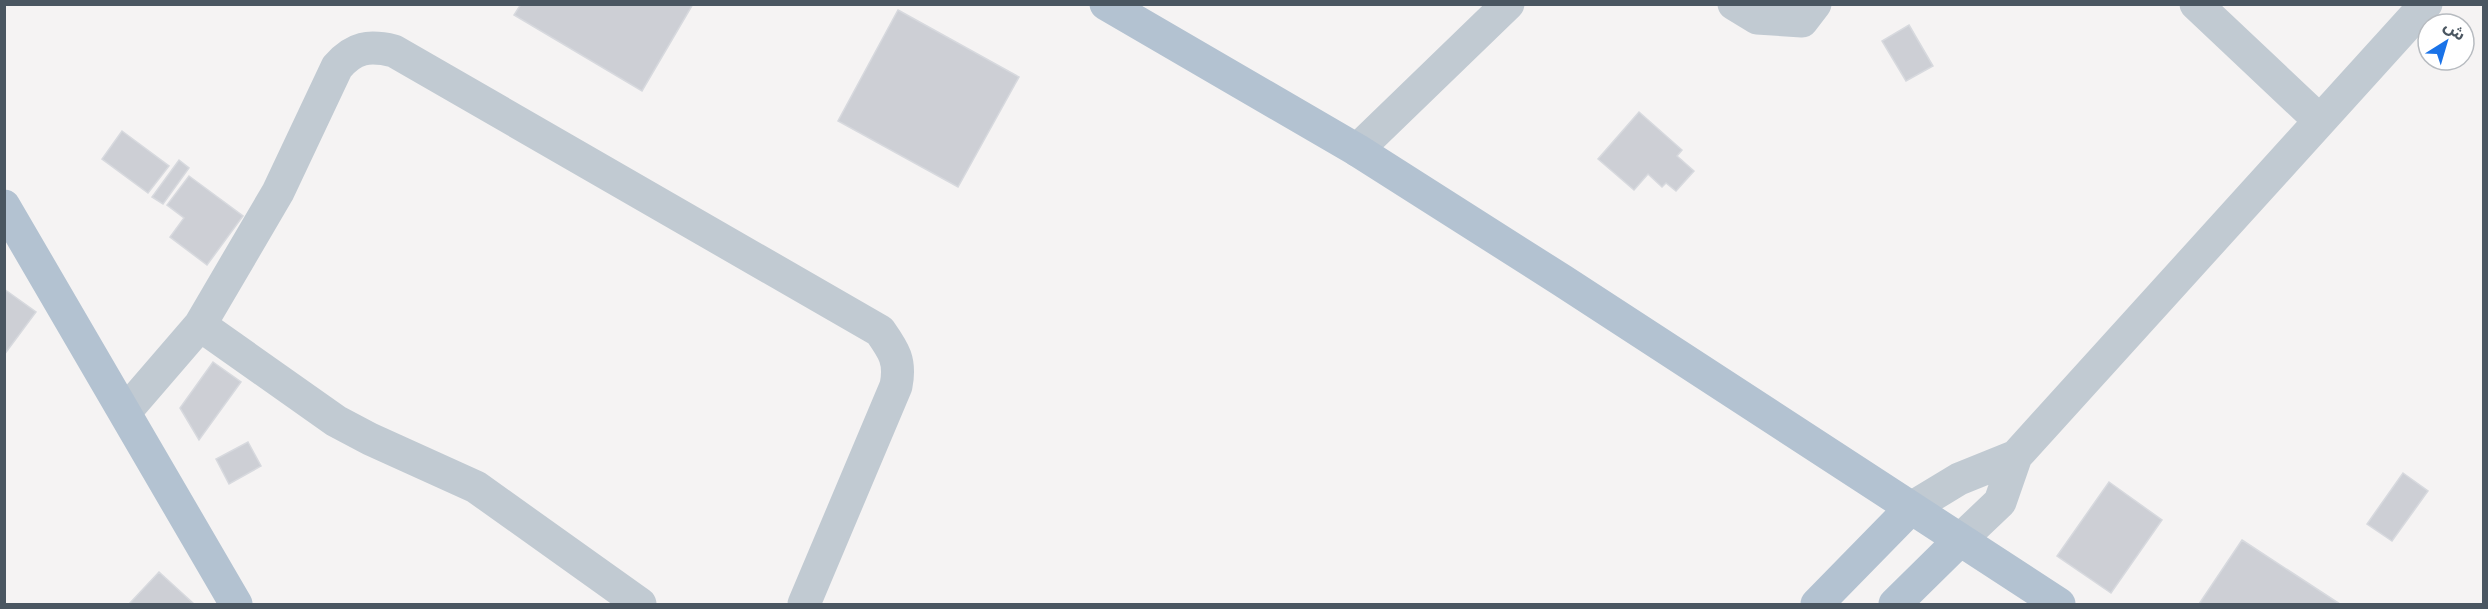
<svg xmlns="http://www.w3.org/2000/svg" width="2488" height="609" viewBox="0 0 2488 609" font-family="'PT Sans Narrow','Noto Sans Arabic',sans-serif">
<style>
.building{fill:#cdcfd5;stroke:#d7d9de;stroke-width:1.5}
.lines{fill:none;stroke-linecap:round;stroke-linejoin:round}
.minor{stroke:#c1cad2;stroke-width:33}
.major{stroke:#b3c2d1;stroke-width:33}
</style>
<rect width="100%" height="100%" fill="#f5f3f3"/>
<!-- building -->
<path class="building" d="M521 4H693L642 91 514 15Z
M898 10 1019 77 958 187 838 121Z
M1909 25 1933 66 1906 81 1882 41Z
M1639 112 1682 150 1677 156 1694 171 1676 191 1666 183 1662 187 1648 174 1634 190 1598 159Z
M122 131 169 166 148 193 102 159Z
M179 160 189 168 163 204 152 197Z
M189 176 243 216 207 265 170 237 184 218 167 205Z
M4 289 36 312 4 355Z
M213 362 241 382 199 440 180 408Z
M248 442 261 466 229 484 216 459Z
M2403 473 2428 491 2392 541 2367 524Z
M2109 482 2162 520 2111 593 2057 556Z
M2242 540 2340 604H2199Z
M159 572 194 604H129Z"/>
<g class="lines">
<!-- minor -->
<path class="minor" d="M1734 4 1757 18 1802 21 1815 4
M2196 4 2319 120
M1357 150 1508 4
M200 325 336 421 370 439 476 487 640 604
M125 412 200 325 278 192 337 67C354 47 369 45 394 51L880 331C894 351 901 361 896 386L804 604
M1911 508 1959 479 2016 456
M1960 540 2000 502 2016 456 2426 4"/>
<!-- major -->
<path class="major" d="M1106 4 1357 150 1563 281 2059 604
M4 206 236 604
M1817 604 1911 508
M1895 604 1960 540"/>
</g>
<!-- border -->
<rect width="2488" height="609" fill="none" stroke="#4a5661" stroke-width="12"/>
<!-- north arrow -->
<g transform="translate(2446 42) rotate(37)"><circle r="28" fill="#ffffff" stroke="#b7bbc0" stroke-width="1.5"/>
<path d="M0-4.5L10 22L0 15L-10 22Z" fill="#1a73e8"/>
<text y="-9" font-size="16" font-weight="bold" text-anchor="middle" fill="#4a5661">ش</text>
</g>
</svg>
